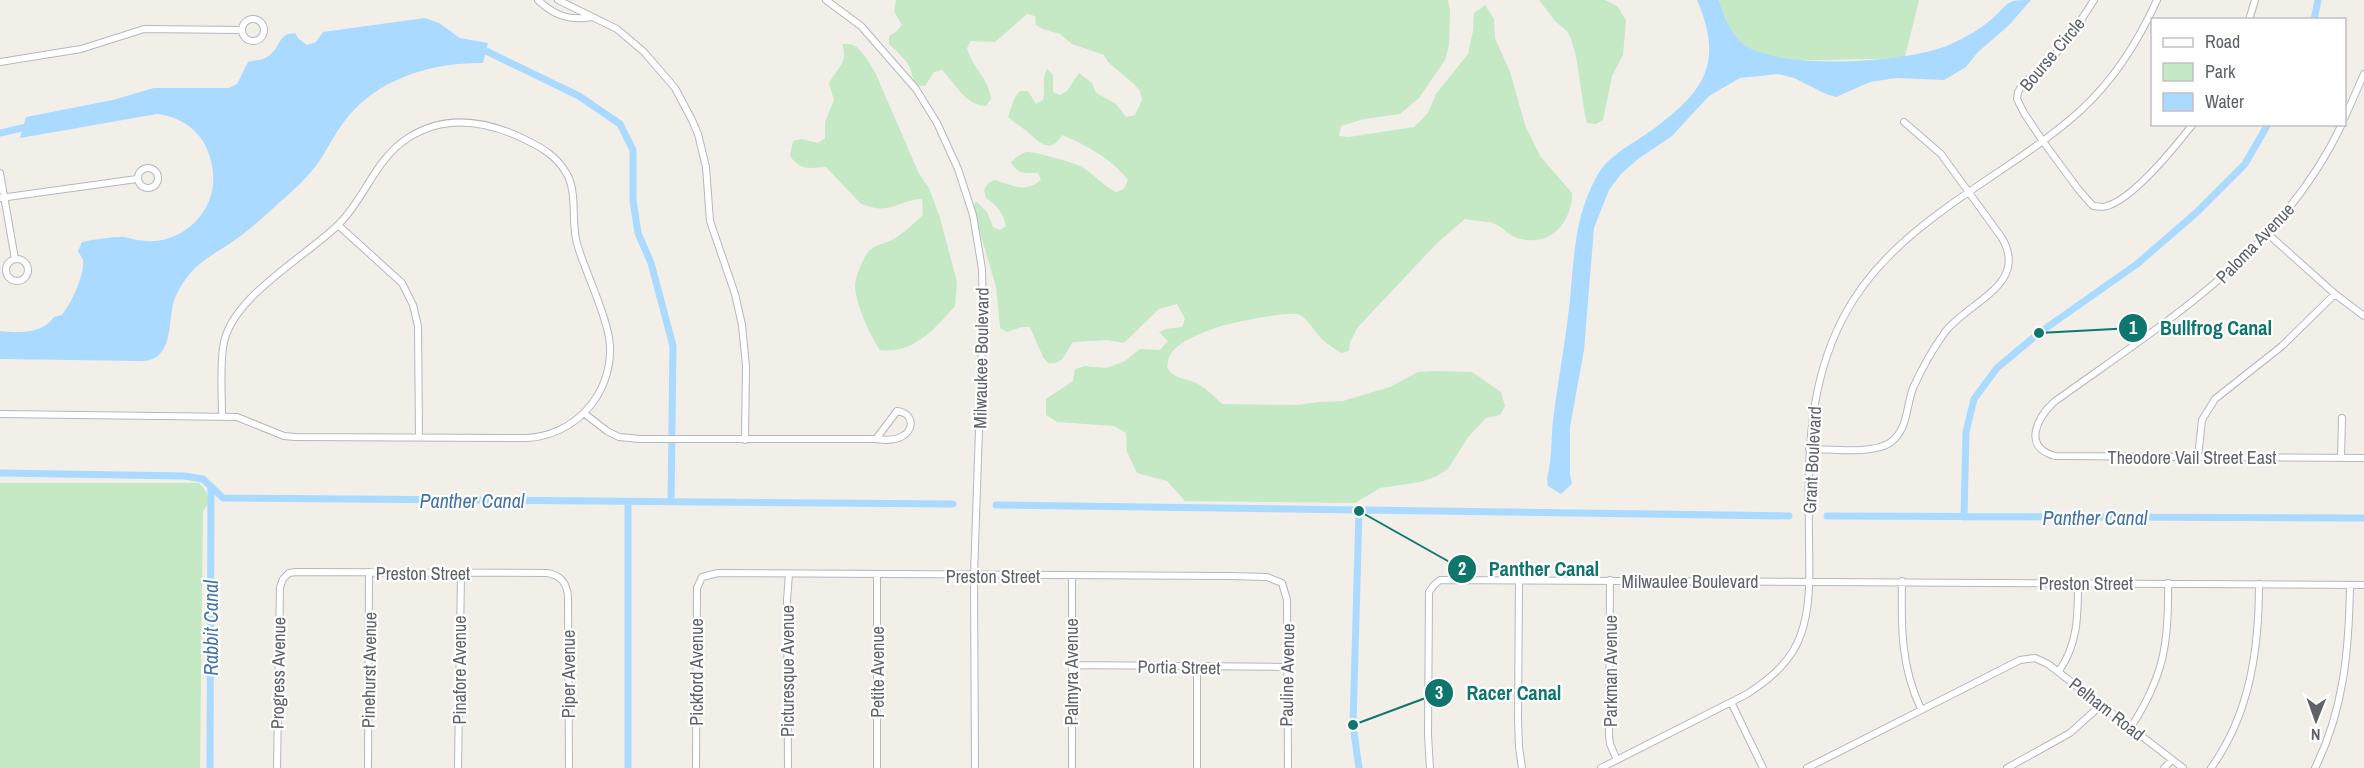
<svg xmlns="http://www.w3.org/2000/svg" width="2364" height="768" viewBox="0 0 2364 768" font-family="'Archivo Narrow',sans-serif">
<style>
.green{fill:#c5e8c5}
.water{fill:#aadaff}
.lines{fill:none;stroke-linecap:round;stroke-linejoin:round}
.canal{stroke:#aadaff;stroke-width:7}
.street-casing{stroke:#b5b8bc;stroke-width:8}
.street{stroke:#fff;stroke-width:6}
.labels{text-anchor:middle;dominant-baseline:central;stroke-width:4.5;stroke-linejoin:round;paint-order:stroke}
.street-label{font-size:18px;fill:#5f6368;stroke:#fff}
.water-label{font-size:20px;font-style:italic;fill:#4174aa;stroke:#fff}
.leader{fill:none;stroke:#0f766e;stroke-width:2}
.callout-dot{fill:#0f766e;stroke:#fff;stroke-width:2}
.mark-label{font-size:18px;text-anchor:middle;font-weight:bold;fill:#fff}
.callout-label{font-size:20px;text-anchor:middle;font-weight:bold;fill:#0f766e;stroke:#fff;stroke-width:4.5;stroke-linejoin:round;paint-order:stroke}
</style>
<rect width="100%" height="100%" fill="#f1efe8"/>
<!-- green -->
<path class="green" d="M896 0H1448L1450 11 1449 45 1445 60 1419 98 1400 114 1364 119 1341 126 1339 136 1349 137 1414 127 1428 113 1436 94 1468 54 1473 31 1474 13 1485 5 1494 19 1495 38 1510 72 1525 125 1540 156 1572 193C1572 223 1550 248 1517 238 1508 235 1502 226 1493 223 1484 221 1474 221 1465 219L1438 242 1358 327 1350 342 1349 351 1341 353C1332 347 1322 341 1316 332 1311 326 1307 319 1300 315 1291 310 1229 323 1218 327 1204 332 1182 340 1173 351 1168 356 1168 362 1167 368 1177 381 1185 377 1198 384 1207 389 1214 396 1222 404L1297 405 1319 402 1343 401 1390 387 1418 372 1436 371 1472 372 1501 392 1505 406 1500 415 1486 418 1468 437 1448 469 1435 477 1420 482 1380 488 1355 503 1185 501 1167 481 1137 473 1127 452 1126 433 1114 426 1057 422 1046 415V399L1073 381 1075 369 1085 366 1106 368 1125 361 1140 349 1160 350 1168 341 1159 332 1166 329 1182 327 1185 319 1177 304 1159 309 1124 343 1107 340 1073 342C1065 353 1064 365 1048 363L1043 357 1030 327H1022L1007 332 1000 328 996 287 973 208 976 201 987 212 993 227 1000 230 1006 226C1003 213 998 206 986 198L984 190 988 183 995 180C1013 185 1024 194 1041 180L1038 173C1025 173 1018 175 1011 162 1016 158 1021 153 1027 152 1033 151 1075 163 1082 167 1094 174 1102 185 1116 192L1124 189 1128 180C1113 160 1085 144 1062 135 1049 157 1037 139 1024 129 1019 125 1013 122 1008 117L1015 97 1020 91H1028L1036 104 1043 100C1046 89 1041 80 1047 69L1053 75V92L1060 95 1067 91 1079 73 1092 83 1096 93 1116 104 1126 117 1135 115 1142 100 1140 91 1134 84 1108 62 1104 55 1072 44 1060 34 1043 29 1036 25 1035 16 1027 14 995 42 971 41 967 48C972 67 989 79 991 99L986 106C966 106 955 83 942 70L934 72 925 86 916 85C913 80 913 77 911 71 908 60 897 52 889 44V36L896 32 902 25 894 11Z
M1539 0H1605L1617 6 1626 20 1623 55 1612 76 1603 120 1596 124 1587 123 1585 115 1576 56 1571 39 1568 32 1556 22Z
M1719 0H1919L1905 57C1891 59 1878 59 1864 59 1827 59 1775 67 1743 44 1731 35 1723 14 1719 0Z
M842 44H850L857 47 867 59 875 72 919 174 929 188 940 218 957 282 955 306C935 329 913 354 880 350 870 335 855 303 855 285 855 278 864 256 869 251 875 245 883 244 890 241 902 235 913 224 923 215L922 199C896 200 891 217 860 203L826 167C810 168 800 171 790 156L793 141 801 139 818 143 825 138V122L834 100 829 83C837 69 849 61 842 44Z
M0 483H199C208 492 212 501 203 511L200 768H0Z"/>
<!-- water -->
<path class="water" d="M1697 0H1719C1723 15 1731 34 1743 44 1780 71 1907 63 1949 45 1966 37 1981 29 1995 16 2001 11 2005 4 2013 1 2017 0 2025 0 2031 0L2009 25 1977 53 1966 67 1944 80 1896 78 1870 82 1836 97 1826 94 1794 78 1778 74 1740 78 1709 96 1672 136 1638 159 1621 174 1609 190 1594 228 1584 350 1570 427V475L1572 484 1561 494 1548 486 1547 479C1552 460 1551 440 1553 420 1558 380 1566 340 1570 299 1574 255 1575 215 1597 176 1609 154 1633 144 1652 130 1705 91 1724 63 1697 0Z
M425 18 439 23 460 38 488 43 483 63C437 62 386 76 354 110 339 125 330 145 318 163 308 177 293 191 280 202 267 214 253 227 239 237 222 250 201 259 188 276 182 284 176 293 173 304 168 325 173 360 142 361L0 359V331C18 333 43 334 54 317L62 315C71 304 85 275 83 260 82 257 79 254 78 251L82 242C95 239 110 237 123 237 131 238 138 241 146 241 171 243 195 228 206 207 216 189 215 168 207 149 199 129 178 116 157 114L20 138 26 117 113 100 154 88H229L237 84 248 62C254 60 261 61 267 57 281 49 277 33 295 33L299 39 307 45 316 42 323 32Z"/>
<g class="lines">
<!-- canal -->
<path class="canal" d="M2314 20 2318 0
M477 53 486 51 579 96 620 124 633 150V200L638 233 651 263 673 346 671 502
M0 133 31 126
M0 473 185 476 203 479 223 498 953 504
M628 502V768
M996 505 1789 516
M1359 511 1353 725 1359 768
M1827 516 2364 518
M1964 517 1966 432 1974 399 1997 368 2039 333 2137 264 2196 213 2245 164 2268 124
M210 768 211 488"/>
<!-- street casing -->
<g class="street-casing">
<path id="street" d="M538 0C555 16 569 21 592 17
M558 0 617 29 644 52 675 88 692 120 698 134 706 167 710 221 735 294 742 325 746 366 745 440
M826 0 861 26 916 89 937 123 958 169 973 215 982 269 983 314 974 575 975 768
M2094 0 2068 40 2044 66 2023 84 2018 92 2017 99 2024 113 2042 140 2078 189 2093 206C2098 206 2102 208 2107 206 2134 198 2175 147 2193 124
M242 30a11 11 0 1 1 22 0a11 11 0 1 1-22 0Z
M2249 20 2255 0
M0 62 81 49 144 29 241 30
M2344 119 2364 74
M2342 124C2281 253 2165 322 2054 402 2037 418 2022 447 2055 456L2364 458
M138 178a10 10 0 1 1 20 0a10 10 0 1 1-20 0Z
M0 173 15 259
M0 198 137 179
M338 225 402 283 413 305 418 326 419 437
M2268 234 2335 294 2364 316
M6 270a11 11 0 1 1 22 0a11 11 0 1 1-22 0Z
M0 414 237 417 284 436 295 437 525 438C573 437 612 396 610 346 609 321 586 273 578 247 570 224 578 198 568 176 558 157 543 148 524 139 487 121 445 114 408 138 374 160 365 199 338 225 303 259 228 299 223 348 220 370 222 394 222 416
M585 414 607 431 619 437 640 439H876L897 411C914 413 915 430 901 437 893 441 884 440 876 439
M1809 449C1830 449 1874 455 1891 442 1908 429 1906 407 1913 388 1922 368 1932 350 1945 332 1969 301 2029 285 2002 238L1941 154 1904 122
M2198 457 2202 420 2215 399 2282 346 2335 294
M2341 458 2342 418
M877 575V768
M1072 576V768
M1519 580 1518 719 1519 747 1522 768
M1610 580 1609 736 1610 744 1617 760
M1902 581C1901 627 1901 667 1921 709
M1071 665 1287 667
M1197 667V768
M2059 671C2078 644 2078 615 2078 583
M1731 702 1763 768
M2131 727C2164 676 2169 643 2168 583
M277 768 280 587 283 579 289 573 296 572 547 573C561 575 567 583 568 597L569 768
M368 768 369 572
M458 768 461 573
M696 768 697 588 702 577 718 573 1229 576 1267 577 1282 583 1287 600 1288 768
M788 768 787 600 789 574
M1430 768 1428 735 1429 592 1434 585 1440 580 2364 585
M1601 768 1747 694C1770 679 1792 661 1801 634 1812 603 1809 568 1809 535 1808 460 1807 387 1843 318 1893 221 2002 181 2080 111 2114 80 2138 42 2157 0
M1807 768 2020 660 2035 658 2048 664 2183 768
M2007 768 2070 733 2100 706
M2164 768 2172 760
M2211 768C2250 714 2259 649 2259 584
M2315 768C2344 710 2349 649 2350 585"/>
</g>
<!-- street -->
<use href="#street" class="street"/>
</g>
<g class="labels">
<!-- street labels -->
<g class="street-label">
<text transform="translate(2052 54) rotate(-50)">Bourse Circle</text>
<text transform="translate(2255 243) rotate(-46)">Paloma Avenue</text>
<text transform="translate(981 358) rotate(-89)">Milwaukee Boulevard</text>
<text x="2192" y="457">Theodore Vail Street East</text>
<text transform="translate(1812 460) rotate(-87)">Grant Boulevard</text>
<text x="423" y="573">Preston Street</text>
<text x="993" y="576">Preston Street</text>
<text x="1690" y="581">Milwaulee Boulevard</text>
<text x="2086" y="583">Preston Street</text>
<text transform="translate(1179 667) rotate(1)">Portia Street</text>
<text transform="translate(369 670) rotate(-89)">Pinehurst Avenue</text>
<text transform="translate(459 670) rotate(-90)">Pinafore Avenue</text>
<text transform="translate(787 671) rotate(-90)">Picturesque Avenue</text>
<text transform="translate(1610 671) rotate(-90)">Parkman Avenue</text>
<text transform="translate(696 672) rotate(-90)">Pickford Avenue</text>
<text transform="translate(877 672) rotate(-90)">Petite Avenue</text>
<text transform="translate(1071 672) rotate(-90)">Palmyra Avenue</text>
<text transform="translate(278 673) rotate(-89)">Progress Avenue</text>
<text transform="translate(568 674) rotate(-90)">Piper Avenue</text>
<text transform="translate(1287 675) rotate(-89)">Pauline Avenue</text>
<text transform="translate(2107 709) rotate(38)">Pelham Road</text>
</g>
<!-- water labels -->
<g class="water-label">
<text x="472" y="500">Panther Canal</text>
<text x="2095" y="517">Panther Canal</text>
<text transform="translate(210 628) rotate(-90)">Rabbit Canal</text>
</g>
</g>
<!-- callouts -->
<path class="leader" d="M2039 333L2133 328M1359 511L1462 569M1353 725L1439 693"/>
<g class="callout-dot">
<circle cx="2039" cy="333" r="6"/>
<circle cx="1359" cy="511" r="6"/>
<circle cx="1353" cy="725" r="6"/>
<circle cx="2133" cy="328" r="15"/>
<circle cx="1462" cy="569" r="15"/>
<circle cx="1439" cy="693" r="15"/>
</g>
<g class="mark-label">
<text x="2133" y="334">1</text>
<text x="1462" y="575">2</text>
<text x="1439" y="699">3</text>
</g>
<g class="callout-label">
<text x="2216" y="335">Bullfrog Canal</text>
<text x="1544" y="576">Panther Canal</text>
<text x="1514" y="700">Racer Canal</text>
</g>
<!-- legend -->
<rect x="2151" y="18" width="195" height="108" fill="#ffffff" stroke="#bfc1c3" stroke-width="1.5"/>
<rect x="2163" y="38" width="30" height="9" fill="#ffffff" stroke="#bfc1c3" stroke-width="1.5"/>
<text x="2205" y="48" font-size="18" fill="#5f6368">Road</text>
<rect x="2163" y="63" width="30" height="18" fill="#c5e8c5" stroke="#bfc1c3" stroke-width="1.5"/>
<text x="2205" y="78" font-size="18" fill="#5f6368">Park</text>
<rect x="2163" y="93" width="30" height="18" fill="#aadaff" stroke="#bfc1c3" stroke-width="1.5"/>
<text x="2205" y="108" font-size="18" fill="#5f6368">Water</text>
<!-- north arrow -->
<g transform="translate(2316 720) rotate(181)" stroke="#ffffff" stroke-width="4.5" paint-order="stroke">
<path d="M0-4.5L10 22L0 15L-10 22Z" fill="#5f6368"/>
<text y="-9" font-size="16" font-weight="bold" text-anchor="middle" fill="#5f6368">N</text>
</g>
</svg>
